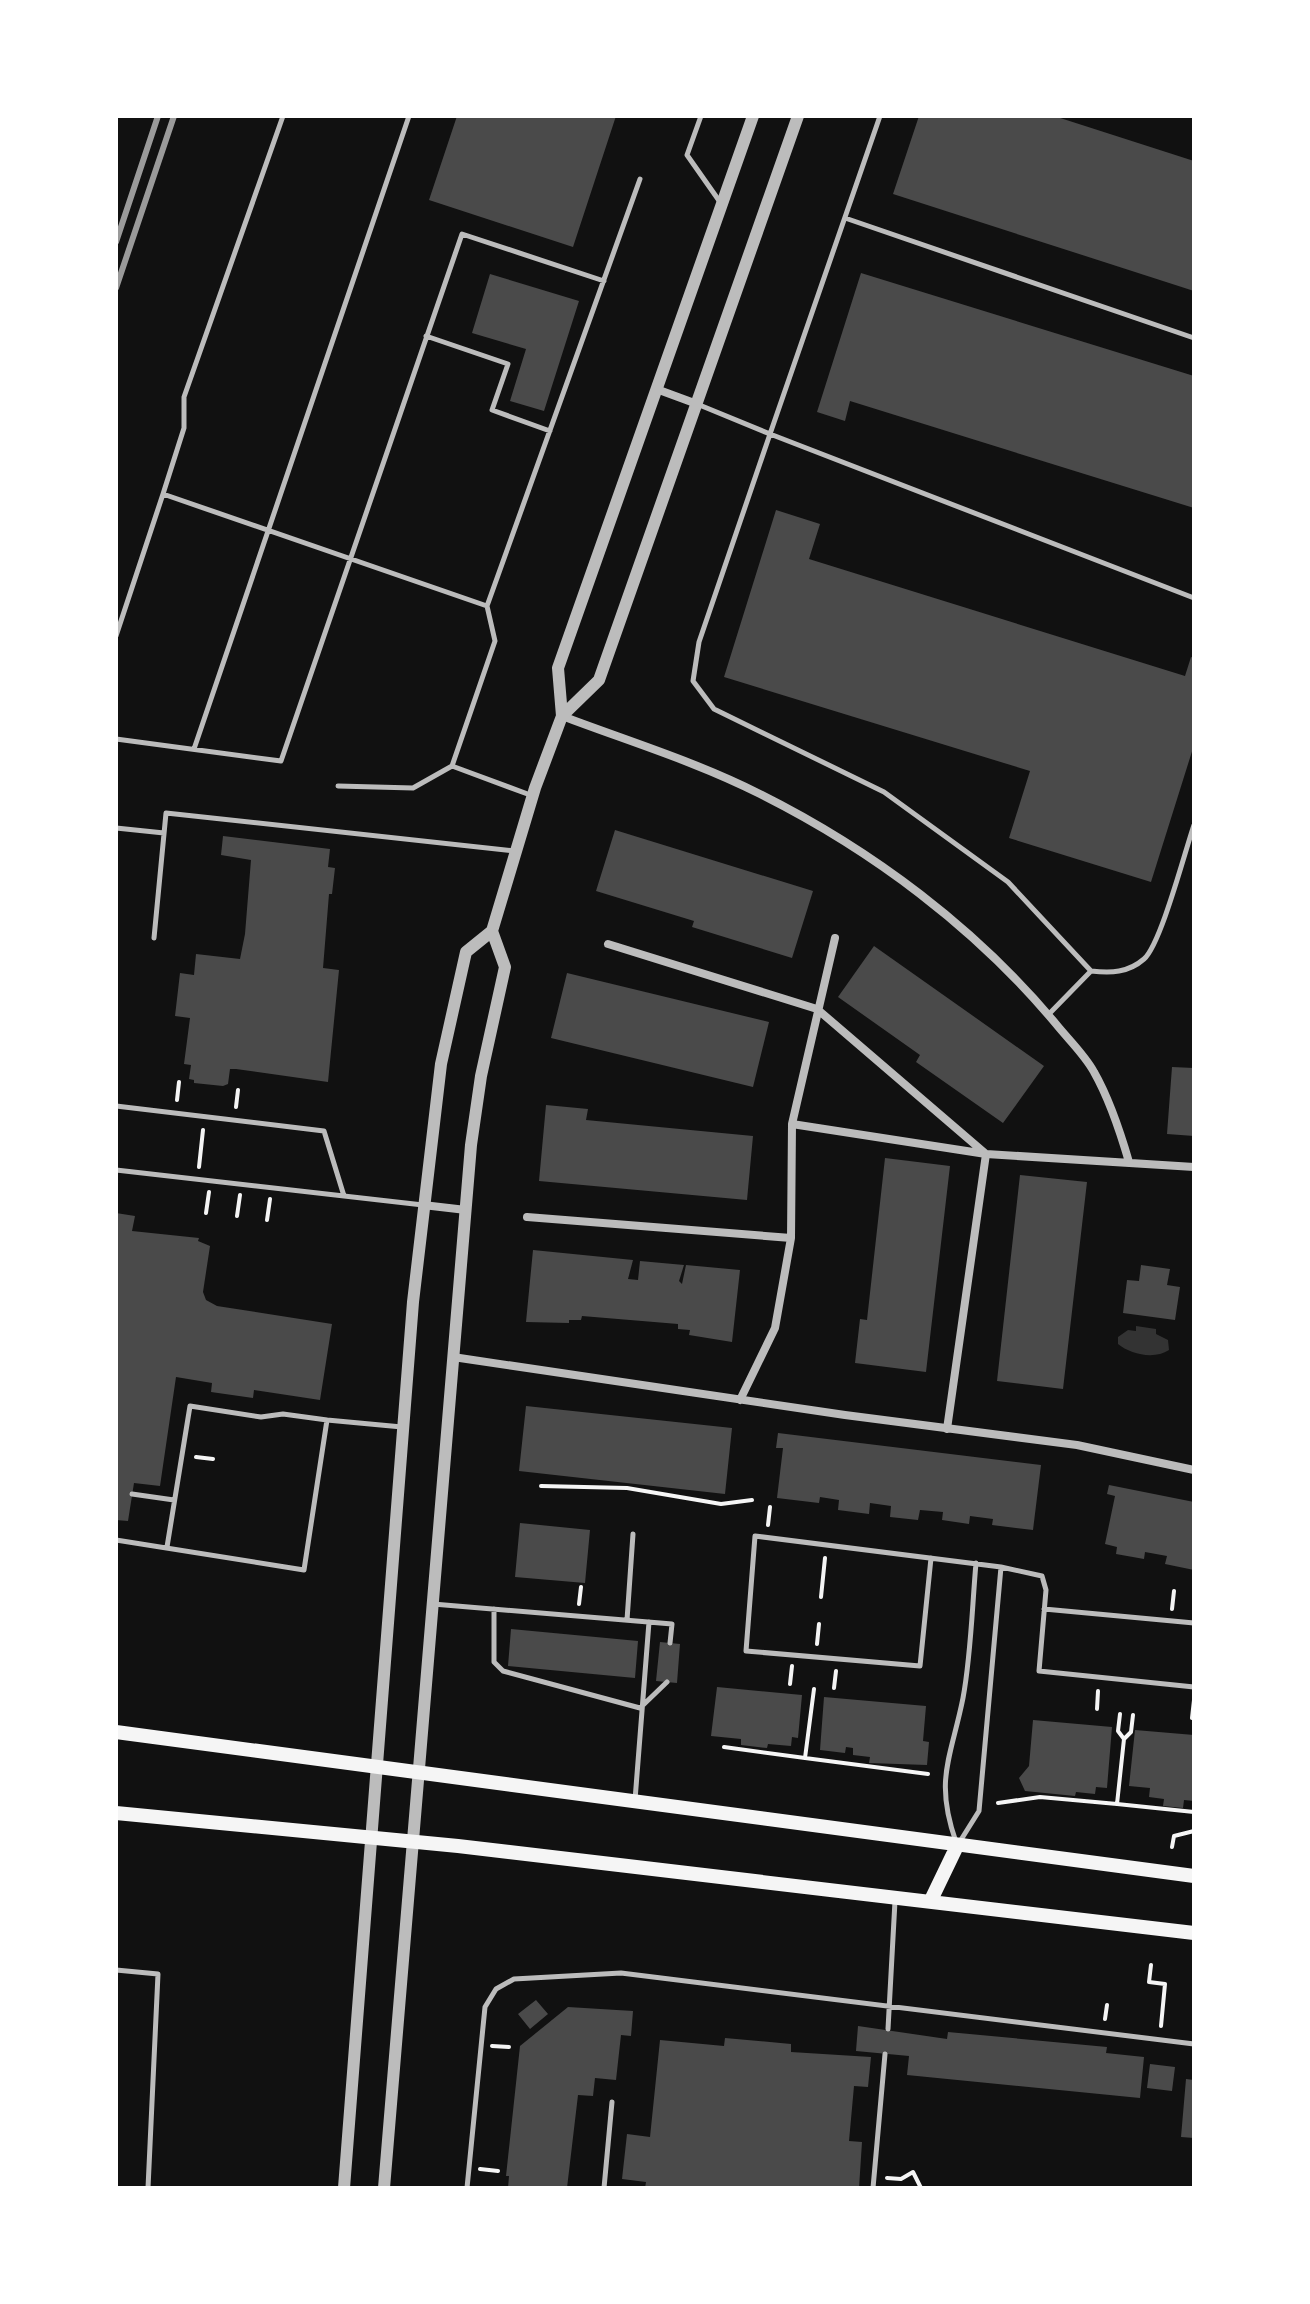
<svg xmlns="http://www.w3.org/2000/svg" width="1310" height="2304" viewBox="0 0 1310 2304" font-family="'Fira Sans Condensed',sans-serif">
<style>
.water{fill:#333}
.building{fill:#4a4a4a}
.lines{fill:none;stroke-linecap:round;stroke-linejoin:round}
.path{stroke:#f5f5f5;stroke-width:4}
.service{stroke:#bcbcbc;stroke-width:5}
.minor{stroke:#bcbcbc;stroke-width:8}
.tertiary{stroke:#bcbcbc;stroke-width:12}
.secondary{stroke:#f5f5f5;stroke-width:14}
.rail{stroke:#9a9a9a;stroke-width:6}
</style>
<rect width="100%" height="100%" fill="#111"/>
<!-- water -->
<path class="water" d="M1136 1326 1156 1329V1334L1168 1340 1169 1350C1154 1360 1130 1354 1118 1344V1337L1128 1330 1136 1331Z"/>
<!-- building -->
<path class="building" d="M457 116H616L573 247 429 200Z
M919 116H1054L1194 161V291L893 194Z
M861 273 1194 376V508L850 401 845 421 817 412Z
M490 274 579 301 544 411 510 401 526 349 472 333Z
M776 510 820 524 809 559 1185 676 1191 657 1194 658V745L1151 882 1009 838 1030 771 724 677Z
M615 830 813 891 792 958 692 927 694 921 596 891Z
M223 836 330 849 328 867 335 868 332 894H329L323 968 339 970 328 1082 236 1069H230L228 1084 223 1086 194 1083V1080L189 1079 191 1065 184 1064 190 1018 175 1016 180 973 194 975 196 954 240 959 245 934 251 860 221 855Z
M874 946 1044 1066 1003 1123 916 1062 920 1055 838 997Z
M567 973 769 1022 753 1087 551 1038Z
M1172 1067 1194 1068V1136L1167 1134Z
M546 1105 588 1109 586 1120 753 1136 747 1200 539 1181Z
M885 1158 950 1166 926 1372 855 1363 860 1319 867 1320Z
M1020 1175 1087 1182 1063 1389 997 1381Z
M116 1213 135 1216 132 1231 199 1238 198 1241 210 1246 203 1292 206 1300 217 1306 332 1324 320 1400 254 1390 253 1398 211 1392 212 1383 176 1377 160 1486 134 1483 128 1521 116 1520Z
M533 1250 633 1260 628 1279 638 1280 640 1261 684 1265 679 1281 682 1284 686 1265 740 1270 732 1342 689 1335 690 1330 678 1329V1324L582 1316 581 1320H569V1323L526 1322Z
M1141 1265 1170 1269 1167 1285 1180 1287 1175 1320 1123 1313 1127 1280 1139 1281Z
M526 1406 732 1428 725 1494 519 1471Z
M778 1433 1041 1465 1033 1530 992 1525 993 1519 970 1516 969 1524 942 1520 943 1512 920 1510 918 1520 890 1517 891 1506 870 1503 869 1514 838 1510 839 1500 820 1497 819 1503 777 1498 783 1448H776Z
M1109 1485 1194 1502V1570L1165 1564 1167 1556 1145 1552 1144 1559 1116 1554 1117 1547 1105 1544 1115 1496 1107 1494Z
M520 1523 590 1530 585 1583 515 1577Z
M511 1629 638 1641 635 1678 508 1666Z
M660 1642 680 1644 677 1683 656 1681Z
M717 1687 802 1695 798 1738 792 1737 791 1746 768 1744 767 1748 741 1745V1739L711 1736Z
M824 1697 926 1706 923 1741 929 1742 927 1765 869 1763 870 1757 853 1755V1748L846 1747 845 1753 820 1750Z
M1033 1720 1112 1727 1107 1788 1096 1787 1095 1794 1076 1792 1075 1796 1025 1791 1019 1778 1029 1766Z
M1135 1730 1194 1735V1801L1184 1800 1183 1808 1163 1806 1164 1799 1149 1797 1150 1788 1129 1786Z
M536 2000 548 2014 530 2029 518 2014Z
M568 2007 633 2011 631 2036 621 2035 616 2080 595 2078 593 2096 578 2095 567 2188H508L509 2176H506L520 2046Z
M858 2026 947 2039 948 2032 1107 2047 1106 2053 1144 2057 1140 2098 907 2075 909 2056 856 2051Z
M725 2038 791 2044V2052L871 2057 868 2087 854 2086 849 2141 862 2142 859 2188H645L646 2182 622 2179 627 2134 650 2137 660 2040 724 2046Z
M1150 2064 1175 2067 1172 2091 1147 2088Z
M1186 2079 1194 2080V2138L1181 2137Z"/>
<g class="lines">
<!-- path -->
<path class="path" d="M177 1100 179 1082
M236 1107 238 1090
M199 1167 203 1130
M206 1213 209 1192
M237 1216 240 1195
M267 1220 270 1199
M196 1457 213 1459
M541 1486 627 1488 721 1504 752 1500
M768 1525 770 1507
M821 1597 825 1558
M579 1604 581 1587
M1172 1609 1174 1591
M817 1644 819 1624
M790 1684 792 1666
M834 1688 836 1671
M814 1689 805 1758 928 1774
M1097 1709 1098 1691
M1120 1714 1118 1731 1124 1739 1117 1804 1194 1812
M1192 1718 1194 1700
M1124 1739 1131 1732 1133 1715
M724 1747 805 1758
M998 1803 1040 1797 1117 1804
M1172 1847 1174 1836 1194 1831
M1151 1965 1149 1982 1165 1984 1161 2026
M1105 2019 1107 2005
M492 2046 509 2047
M480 2169 498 2171
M887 2178 901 2179 913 2172 921 2188"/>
<!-- service -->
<path class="service" d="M283 116 184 397V428L163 494 487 606 640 179
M701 116 687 155 720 202
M845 218 1194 338
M426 336 508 364 492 410 550 431
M697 404 770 434 880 116
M487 606 495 641 452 766 533 796
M116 636 163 494
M116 739 281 761 462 234 604 281
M194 749 409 116
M338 786 413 788 452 766
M116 828 164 833
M154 938 166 813 515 851
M1091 971 1008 882 884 792 714 709 693 681 699 642 770 434 1194 598
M1048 1015 1091 971C1111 973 1128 973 1144 959 1161 944 1185 851 1194 825
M116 1106 324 1131 344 1196
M116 1170 423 1205
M132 1494 174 1500
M116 1540 304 1570 327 1420 402 1427
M167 1547 190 1406 261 1417 283 1414 327 1420
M931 1558 920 1666 746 1651 755 1536 1001 1567 1042 1576 1046 1590 1039 1671 1194 1687
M433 1604 672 1624 670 1643
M494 1609V1662L503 1671 640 1708 667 1682
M1044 1609 1194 1623
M627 1620 633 1534
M635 1800 649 1622
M956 1842C934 1779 951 1758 963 1698 971 1655 972 1608 976 1563
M959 1843 979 1811 1001 1567
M116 1970 158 1974 148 2188
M888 2029 895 1901
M467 2188 485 2007 496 1989 514 1979 621 1973 1194 2044
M604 2188 612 2102
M873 2188 885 2054"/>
<!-- minor -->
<path class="minor" d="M659 390 697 404
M562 716C628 741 697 762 760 794 872 850 976 928 1056 1024 1068 1039 1085 1055 1094 1072 1110 1100 1120 1131 1129 1162
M608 944 817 1009 986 1154 947 1429
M792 1124 986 1154 1194 1167
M423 1205 466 1210
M527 1217 791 1238
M453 1357 845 1415 1077 1445 1194 1470
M740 1400 775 1328 791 1238 792 1124 835 938"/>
<!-- tertiary -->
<path class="tertiary" d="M562 716 558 668 753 116
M344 2188 413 1302 441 1064 466 952 492 931 535 788 562 716 599 680 798 116
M384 2188 471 1145 481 1076 505 967 492 931"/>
<!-- secondary -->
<path class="secondary" d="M116 1732 1194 1876
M116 1813 458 1846 1194 1933
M931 1900 957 1846"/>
<!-- rail -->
<path class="rail" d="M116 242 158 116
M116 288 174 116"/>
</g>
<!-- border -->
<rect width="1310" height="2304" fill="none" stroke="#ffffff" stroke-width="236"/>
</svg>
